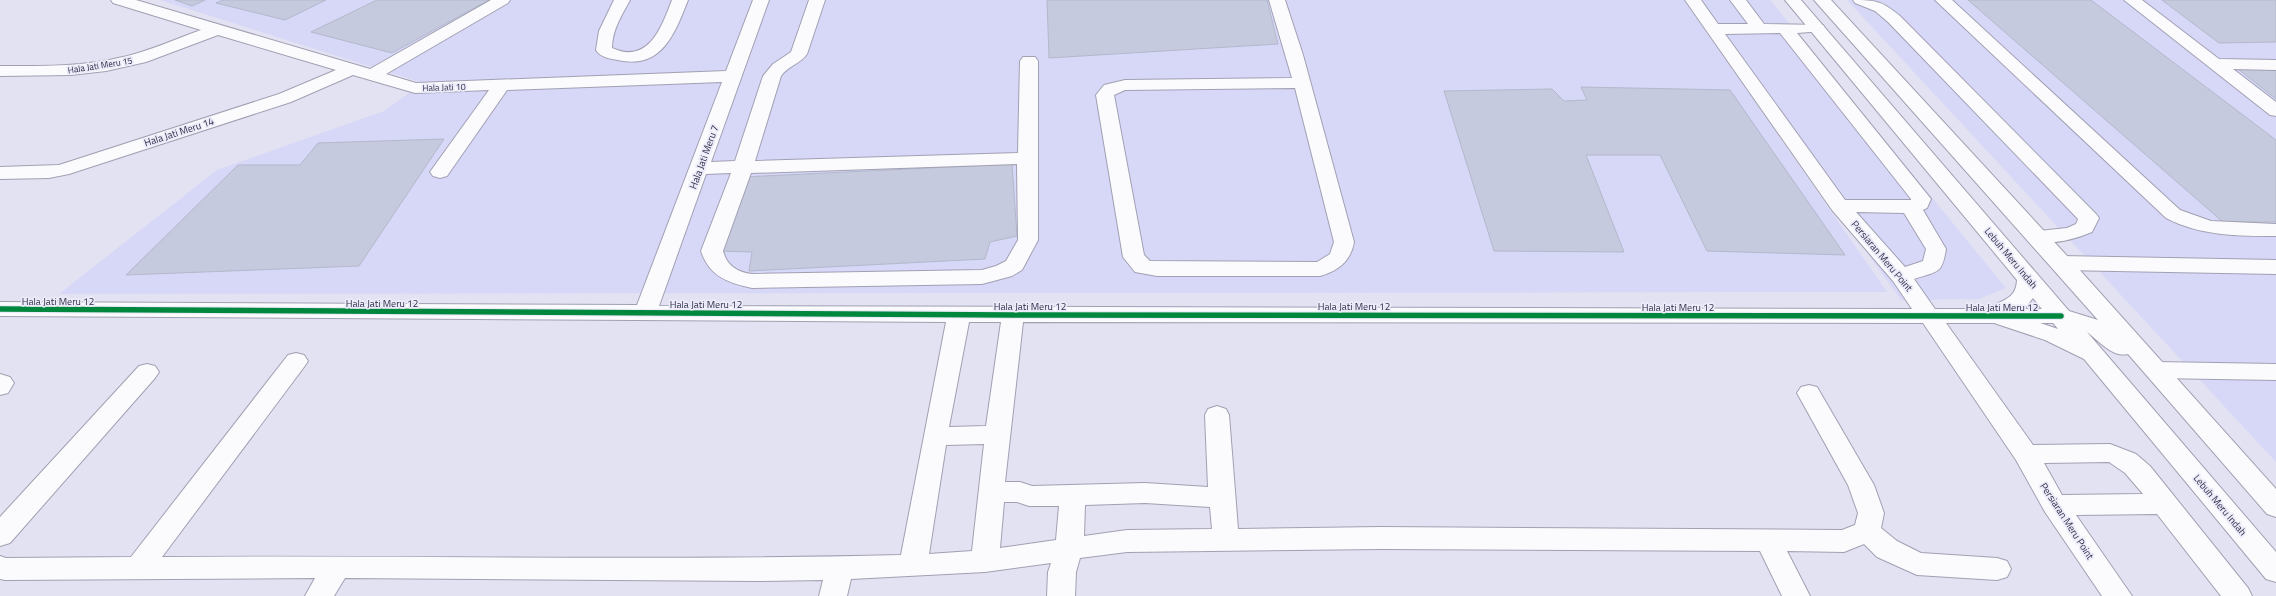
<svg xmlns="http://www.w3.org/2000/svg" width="2276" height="596" viewBox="0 0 2276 596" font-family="'Titillium Web',sans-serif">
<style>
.built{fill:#d7d7f8}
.building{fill:#c5cade;stroke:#b3b8cb}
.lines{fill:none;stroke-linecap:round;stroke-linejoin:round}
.minor-casing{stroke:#a1a0b3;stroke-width:2}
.major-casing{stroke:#a1a0b3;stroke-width:2}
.minor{fill:#fbfbfd;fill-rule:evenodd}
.major{fill:#fbfbfd;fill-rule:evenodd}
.cycleway-casing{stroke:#ebebf9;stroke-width:8}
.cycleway{stroke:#00873e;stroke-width:5.5}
.labels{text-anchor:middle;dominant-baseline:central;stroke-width:3.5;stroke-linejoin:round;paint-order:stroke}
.far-street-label{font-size:9px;fill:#302e49;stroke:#ebebf9}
.street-label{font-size:10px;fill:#302e49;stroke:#ebebf9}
</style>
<rect width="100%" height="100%" fill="#e2e2f2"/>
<!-- built -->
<path class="built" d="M160 0H1684L1887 292 59 294 217 170 384 111 423 83Z
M1687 0H1770L2006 288 1979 299 1901 300Z
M1847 0H2276V462Z"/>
<!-- building -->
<path class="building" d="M175 0H205L192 6Z
M223 0H326L285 20 216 3Z
M377 0H489L392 53 311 32Z
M1047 0H1267L1278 44 1049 58Z
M1968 0H2091L2276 140V222H2223Z
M2162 0H2276V42L2219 43Z
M2238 69 2276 70V99Z
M1581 87 1730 90 1845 255 1707 251 1660 155H1586L1624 252 1494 251 1444 91 1552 89 1564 101 1587 100Z
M444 139 359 266 126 275 238 165H300L318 143Z
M1012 164 1017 236 990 242 985 259 749 271 752 252 718 251 743 177Z"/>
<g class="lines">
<!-- minor casing -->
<g class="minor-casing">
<path id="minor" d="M111 0H136L370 69 491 0H510L508 3 386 74 416 83 726 71 753 0H769L711 162 735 161 763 76 773 64 791 52 809 0H825L807 54C800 64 788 66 781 76L755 161 1018 153 1020 61 1023 57H1035L1038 61V240L1022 270 1012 276 982 284 752 288C728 283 709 276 701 251L731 173 706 174 659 306 1912 309 1893 281 1832 210 1685 0H1701L1718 24H1748L1730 0H1746L1764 24 1823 25 1825 28 1823 31 1797 33 1931 199 1927 208 1923 210 1946 249C1942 275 1937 271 1914 279L1935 309H2061L2069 311 2072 316 2069 321 2061 323H1946L2033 445 2110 444 2136 454 2150 466 2248 588 2252 596H2221L2157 514 2076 515 2132 596H2102L2045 512 2016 460 1923 323 1023 322 1005 482H1020L1032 486 1145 483 1208 487 1205 415 1208 409 1217 406 1226 409 1229 415 1238 529 1381 527 1842 530 1855 525 1858 513 1848 485 1797 393 1801 387 1809 385 1817 387 1874 485 1884 513 1881 528 1897 541 1921 553 1997 558 2007 561 2011 569 2007 577 1997 580 1917 575 1877 557 1864 544 1844 552 1787 551 1810 596H1782L1760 551 1381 549 1127 552 1080 558 1076 572 1075 596H1047L1048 572 1051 563 985 572 851 579 847 596H819L823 580 756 581 345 578 334 596H305L315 578 5 580 0 579V556L6 558 131 557 288 355 296 353 304 355 308 361 304 367 162 557C408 555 655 561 901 555L946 322 0 316V302L637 305 722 82 507 90 447 176 440 178 433 176 430 172 489 90 415 93 353 75 291 102 69 174 49 178 0 179V167L59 165 279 94 336 70 218 35 146 62 106 71 71 75 0 76V66C41 66 83 67 123 57 150 51 175 39 201 30L113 3ZM1780 33 1911 199V200H1845L1725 34ZM1017 164 1018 240 1006 261 996 266 982 270 752 274C737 272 727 266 723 251L751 173ZM1856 212 1904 213 1926 249 1923 261 1905 267ZM969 322H1001L986 426 949 427ZM984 444 972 551 929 554 946 445ZM2109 462 2125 473 2143 494 2062 495 2044 463ZM1004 502H1017L1029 506H1059L1056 540 1000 548ZM1145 503 1210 507 1212 529 1127 530 1084 536 1085 505Z
M614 0H630C622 15 612 30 612 48 649 65 662 26 672 0H688C675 33 662 70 618 60 610 59 600 57 596 50L599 31Z
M1269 0H1285L1303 55 1354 242C1351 261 1338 271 1320 276H1157L1135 272 1123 257 1096 95 1104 85 1125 80 1292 78ZM1295 88 1334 242 1330 254 1317 262 1150 261 1144 255 1114 95 1125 90Z
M1853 0C1876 0 1882 1 1900 16L2096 214 2099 218 2092 232C2073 240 2049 246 2029 240L2026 236 2029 232 2067 228 2076 224 2078 219 1888 22 1875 11 1855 3Z
M1935 0H1952L2180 210 2211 221 2276 224V236C2237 236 2201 236 2166 218Z
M2124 0H2142L2219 59 2276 60V70L2233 69 2276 102V116L2270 115Z
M2061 256 2276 260V274L2061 270 2053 268 2050 263 2053 258Z
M2156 362 2276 364V380L2156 378 2148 376 2144 370 2148 364Z
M147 364 155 366 159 372 155 378 10 543 0 546V517L139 366Z
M0 374 10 377 14 383 8 393 0 395Z"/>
</g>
<!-- major casing -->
<g class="major-casing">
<path id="major" d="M1785 0H1801L2069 311 2098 320 1814 0H1831L2069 258 2276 489V517L2267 514 2128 354C2113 358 2099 341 2087 332L2276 552V582L2266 579 2084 359 2045 340 1985 320 1982 315C1992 299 2016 305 2017 280ZM2033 298 2058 329 2014 314 2026 307Z"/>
</g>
<!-- minor -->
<use href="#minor" class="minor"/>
<!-- major -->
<use href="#major" class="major"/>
<!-- cycleway casing -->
<g class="cycleway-casing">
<path id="cycleway" d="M0 309 1013 315 2061 316"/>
</g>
<!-- cycleway -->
<use href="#cycleway" class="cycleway"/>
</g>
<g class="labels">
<!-- far-street labels -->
<g class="far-street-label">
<text transform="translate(100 65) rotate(-9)">Hala Jati Meru 15</text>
<text transform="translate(444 87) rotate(-2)">Hala Jati 10</text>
</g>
<!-- street labels -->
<g class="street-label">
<text transform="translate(179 132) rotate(-18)">Hala Jati Meru 14</text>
<text transform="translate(704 157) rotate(-70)">Hala Jati Meru 7</text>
<text transform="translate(1882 256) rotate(50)">Persiaran Meru Point</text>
<text transform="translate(2011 258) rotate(50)">Lebuh Meru Indah</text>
<text x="58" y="301">Hala Jati Meru 12</text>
<text x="382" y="303">Hala Jati Meru 12</text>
<text x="706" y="304">Hala Jati Meru 12</text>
<text x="1030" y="306">Hala Jati Meru 12</text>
<text x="1354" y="306">Hala Jati Meru 12</text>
<text x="1678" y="307">Hala Jati Meru 12</text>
<text x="2002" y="307">Hala Jati Meru 12</text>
<text transform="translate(2220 505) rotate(50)">Lebuh Meru Indah</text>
<text transform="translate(2067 521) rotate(57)">Persiaran Meru Point</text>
</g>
</g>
</svg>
